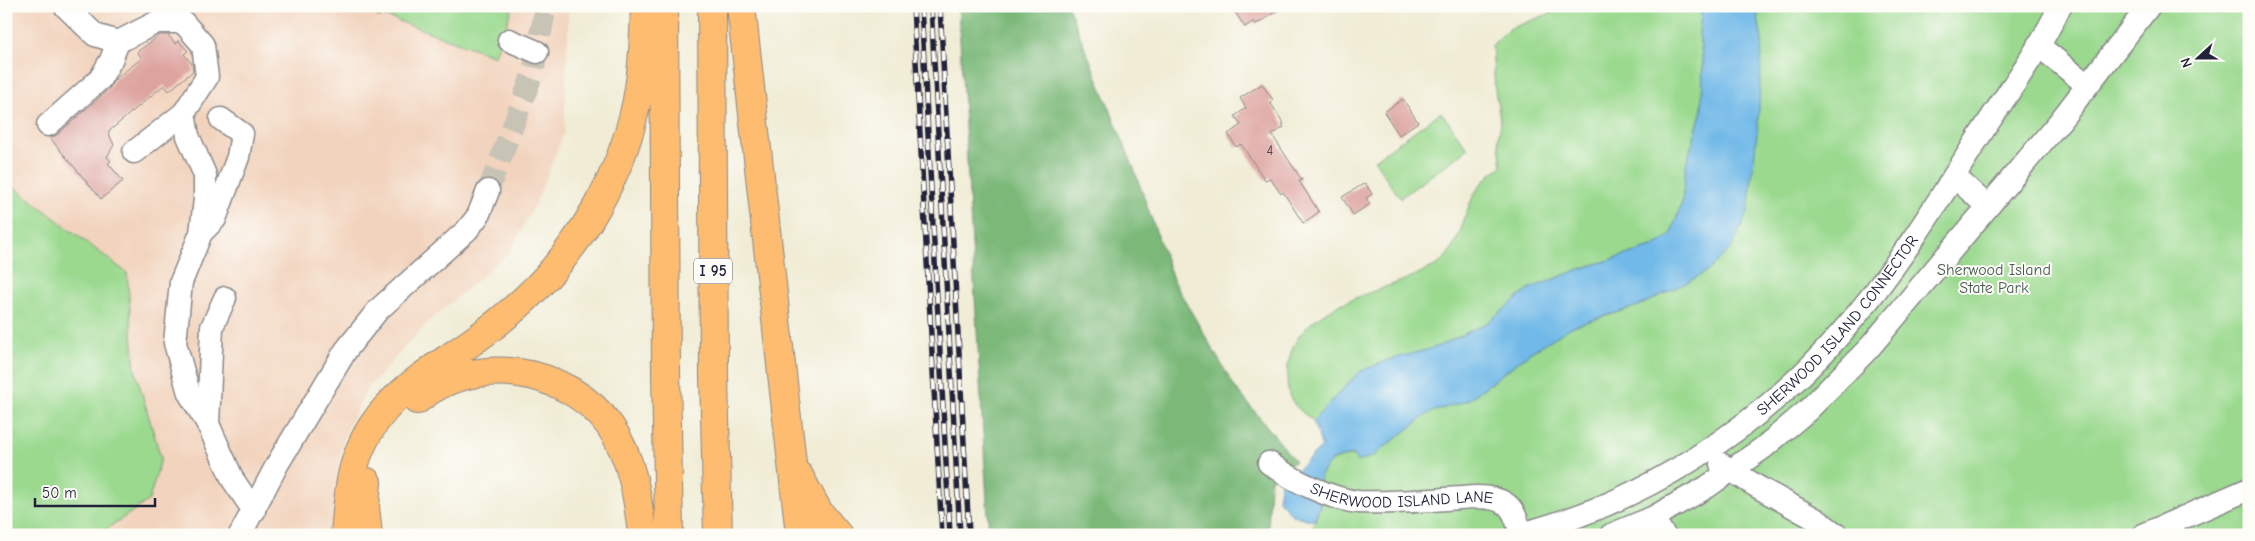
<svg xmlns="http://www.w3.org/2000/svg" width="2255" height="541" viewBox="0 0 2255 541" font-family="'Comic Neue',sans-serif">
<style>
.built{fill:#f2d4be}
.green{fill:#9ad98e;stroke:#5e7e64}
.forest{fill:#7bb979;stroke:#4e6e5a}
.water{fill:#71b9e8;stroke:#4a6e92}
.building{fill:#dda39f}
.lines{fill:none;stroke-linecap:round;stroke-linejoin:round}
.minor-tunnel{stroke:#c7c4b6;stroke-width:22;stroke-dasharray:22 11;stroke-linecap:butt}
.minor-casing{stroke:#898788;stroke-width:25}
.highway-casing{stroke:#898788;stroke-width:30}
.minor{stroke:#fff;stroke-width:22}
.highway{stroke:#fdbc6f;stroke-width:28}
.rail-casing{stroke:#22223b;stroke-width:5.5}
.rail{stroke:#fdfcf7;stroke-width:4;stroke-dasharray:11;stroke-linecap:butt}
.labels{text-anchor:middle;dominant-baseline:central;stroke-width:4;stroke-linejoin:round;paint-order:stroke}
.number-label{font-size:14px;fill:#514254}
.shield{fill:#fdfcf7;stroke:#646373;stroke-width:1}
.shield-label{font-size:15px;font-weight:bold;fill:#22223b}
.park-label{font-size:16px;fill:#465954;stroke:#fdfcf7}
.street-label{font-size:16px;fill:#22223b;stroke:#fdfcf7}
</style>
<rect width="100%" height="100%" fill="#fdfcf7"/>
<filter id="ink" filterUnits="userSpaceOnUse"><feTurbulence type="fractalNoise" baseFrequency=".02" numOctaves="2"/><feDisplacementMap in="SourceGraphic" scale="10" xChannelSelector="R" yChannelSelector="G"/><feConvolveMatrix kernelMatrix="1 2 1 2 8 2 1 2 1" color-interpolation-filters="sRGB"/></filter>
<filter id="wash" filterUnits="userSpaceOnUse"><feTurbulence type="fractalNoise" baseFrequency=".0096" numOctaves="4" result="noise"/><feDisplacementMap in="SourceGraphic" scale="20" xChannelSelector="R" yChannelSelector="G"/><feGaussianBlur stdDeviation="1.12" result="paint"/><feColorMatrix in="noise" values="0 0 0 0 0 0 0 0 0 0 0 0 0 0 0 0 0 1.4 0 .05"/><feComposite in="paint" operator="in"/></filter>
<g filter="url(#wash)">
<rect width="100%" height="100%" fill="#f0ecd5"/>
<!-- built -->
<path class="built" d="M6 6H569L564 133 538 198 510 252 427 323 366 390 343 439 333 535H6Z"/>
<!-- green -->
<path class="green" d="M375 6H513L495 56 382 15 380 18 377 17 380 8Z
M1556 6H1702L1699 33 1703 63 1702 110 1686 165 1682 203 1670 236 1652 247 1577 270 1529 289 1487 323 1437 347 1389 360 1359 372 1313 421C1290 403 1285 397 1288 367 1295 304 1374 296 1420 273 1427 269 1438 266 1443 260 1461 241 1462 220 1472 199 1478 185 1490 174 1502 166L1498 138 1501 124 1495 90 1492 45 1509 29 1551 13Z
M1756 6H2249V535H1311C1313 525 1318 515 1320 504 1321 498 1318 491 1319 485 1320 455 1352 454 1373 456L1429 413 1468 400 1531 352 1573 326 1641 305 1708 271 1762 41Z
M1441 112 1468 149 1400 198 1374 160Z
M6 181 127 273 135 370 161 458 149 500 107 529 92 535H6Z"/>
<!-- forest -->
<path class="forest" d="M958 6H1068L1133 166 1174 282 1234 386 1295 461 1270 480 1268 535H989Z"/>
<!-- water -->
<path class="water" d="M1702 6H1756L1762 41 1758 125 1748 211 1732 247 1708 271 1686 283 1641 305 1573 326 1531 352 1468 400 1429 413 1373 456 1357 462 1353 454 1332 460 1322 472 1318 484 1321 503 1314 521 1292 515 1278 499 1282 475 1293 474 1322 447 1313 421 1359 372 1389 360 1437 347 1487 323 1529 289 1577 270 1652 247 1670 236 1682 203 1686 165 1702 110 1703 63 1699 33Z"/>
<g id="blocks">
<!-- building -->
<path class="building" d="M1231 6H1284L1260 22 1255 24 1254 21 1245 27Z
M160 35H168L176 44 179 41 188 51 184 54 192 64 193 71 169 91 164 85 108 132 114 145 107 157 111 161 108 163 123 181 101 199 50 138 57 135 109 89 114 80 142 58 137 52Z
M1262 84 1273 100 1270 102 1284 124 1282 125 1284 127 1272 135 1302 180 1299 181 1319 212 1303 223 1283 192 1281 194 1270 178 1265 180 1241 144 1236 147 1228 134 1241 125 1235 116 1246 108 1240 98Z
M1403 99 1418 122 1399 135 1384 112Z
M1365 183 1372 194 1366 198 1370 204 1353 215 1342 197Z"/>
</g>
</g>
<g filter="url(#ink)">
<use href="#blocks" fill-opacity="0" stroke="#898788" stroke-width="1"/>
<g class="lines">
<!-- minor-tunnel -->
<path class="minor-tunnel" d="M488 191 533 73 546 6"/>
<!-- minor casing -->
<g class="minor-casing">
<g id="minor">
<path d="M65 6 95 35 118 42 157 22H183L203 45 207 77 184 113 188 136 205 175V199L201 233 181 282 175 343 189 393 208 424 233 480 254 511"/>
<path d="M509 40 537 52"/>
<path d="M2038 45 2087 85"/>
<path d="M48 125 100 79 111 60 118 42"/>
<path d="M134 152 184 113"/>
<path d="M1954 176 1987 206"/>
<path d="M204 230 215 219 238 157 242 134 221 119"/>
<path d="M208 424 212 327 225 298"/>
<path id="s1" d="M1269 463C1290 479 1332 500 1359 502 1398 504 1438 499 1477 497 1508 498 1514 506 1521 535"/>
<path d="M1721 464 1756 486 1817 520 1837 535"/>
<path d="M1652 518 1664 535"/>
<path d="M240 535 278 463 346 350 378 310 467 230 478 216 488 191"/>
<path id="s2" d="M1517 535C1642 503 1758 430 1842 332 1892 275 1933 210 1973 146 2002 100 2037 55 2060 6"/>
<path d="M1611 535 1652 518 1707 487 1763 448 1808 410 1869 348 2060 121 2149 6"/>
<path d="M2143 535 2249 489"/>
</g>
</g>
<!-- highway casing -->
<g class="highway-casing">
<path id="highway" d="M664 6 666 371 669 535
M712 6 714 377 718 535
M741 6 800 535
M417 400C474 352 567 367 610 426 632 458 638 497 642 535
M799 476 818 511 838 535
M367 482 365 506 368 535
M345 535C347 512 348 489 354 467 371 404 420 378 469 344 489 330 508 315 525 299 580 248 623 173 637 100 643 69 644 38 645 6"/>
</g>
<!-- minor -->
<use href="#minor" class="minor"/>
<!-- highway -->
<use href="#highway" class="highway"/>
<!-- rail casing -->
<g class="rail-casing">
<path id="rail" d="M913 6 942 535
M921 6 950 535
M931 6 960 535
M940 6 969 535"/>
</g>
<!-- rail -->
<use href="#rail" class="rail"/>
</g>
</g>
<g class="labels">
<!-- number labels -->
<g class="number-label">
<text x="1270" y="150">4</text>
</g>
<!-- shield labels -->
<rect class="shield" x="694" y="258.5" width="38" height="25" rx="4"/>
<g class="shield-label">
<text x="713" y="271">I 95</text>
</g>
<!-- park labels -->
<g class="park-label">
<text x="1994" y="270">Sherwood Island<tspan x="1994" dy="18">State Park</tspan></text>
</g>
<!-- street labels -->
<g class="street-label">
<text stroke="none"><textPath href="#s2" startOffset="391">SHERWOOD ISLAND CONNECTOR</textPath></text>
<text stroke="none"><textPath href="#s1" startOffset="141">SHERWOOD ISLAND LANE</textPath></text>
</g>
</g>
<!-- margin -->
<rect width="2255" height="541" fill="none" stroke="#fdfcf7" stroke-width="25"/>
<!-- north arrow -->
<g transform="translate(2198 58) rotate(249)" stroke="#fdfcf7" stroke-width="4" paint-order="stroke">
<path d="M0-4L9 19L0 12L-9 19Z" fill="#22223b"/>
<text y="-8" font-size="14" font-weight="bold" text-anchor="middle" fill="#22223b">N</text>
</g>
<!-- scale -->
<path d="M35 498v8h120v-8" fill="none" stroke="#22223b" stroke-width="2.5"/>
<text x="42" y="498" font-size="15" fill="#22223b" stroke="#fdfcf7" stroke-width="4" paint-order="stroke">50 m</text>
</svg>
